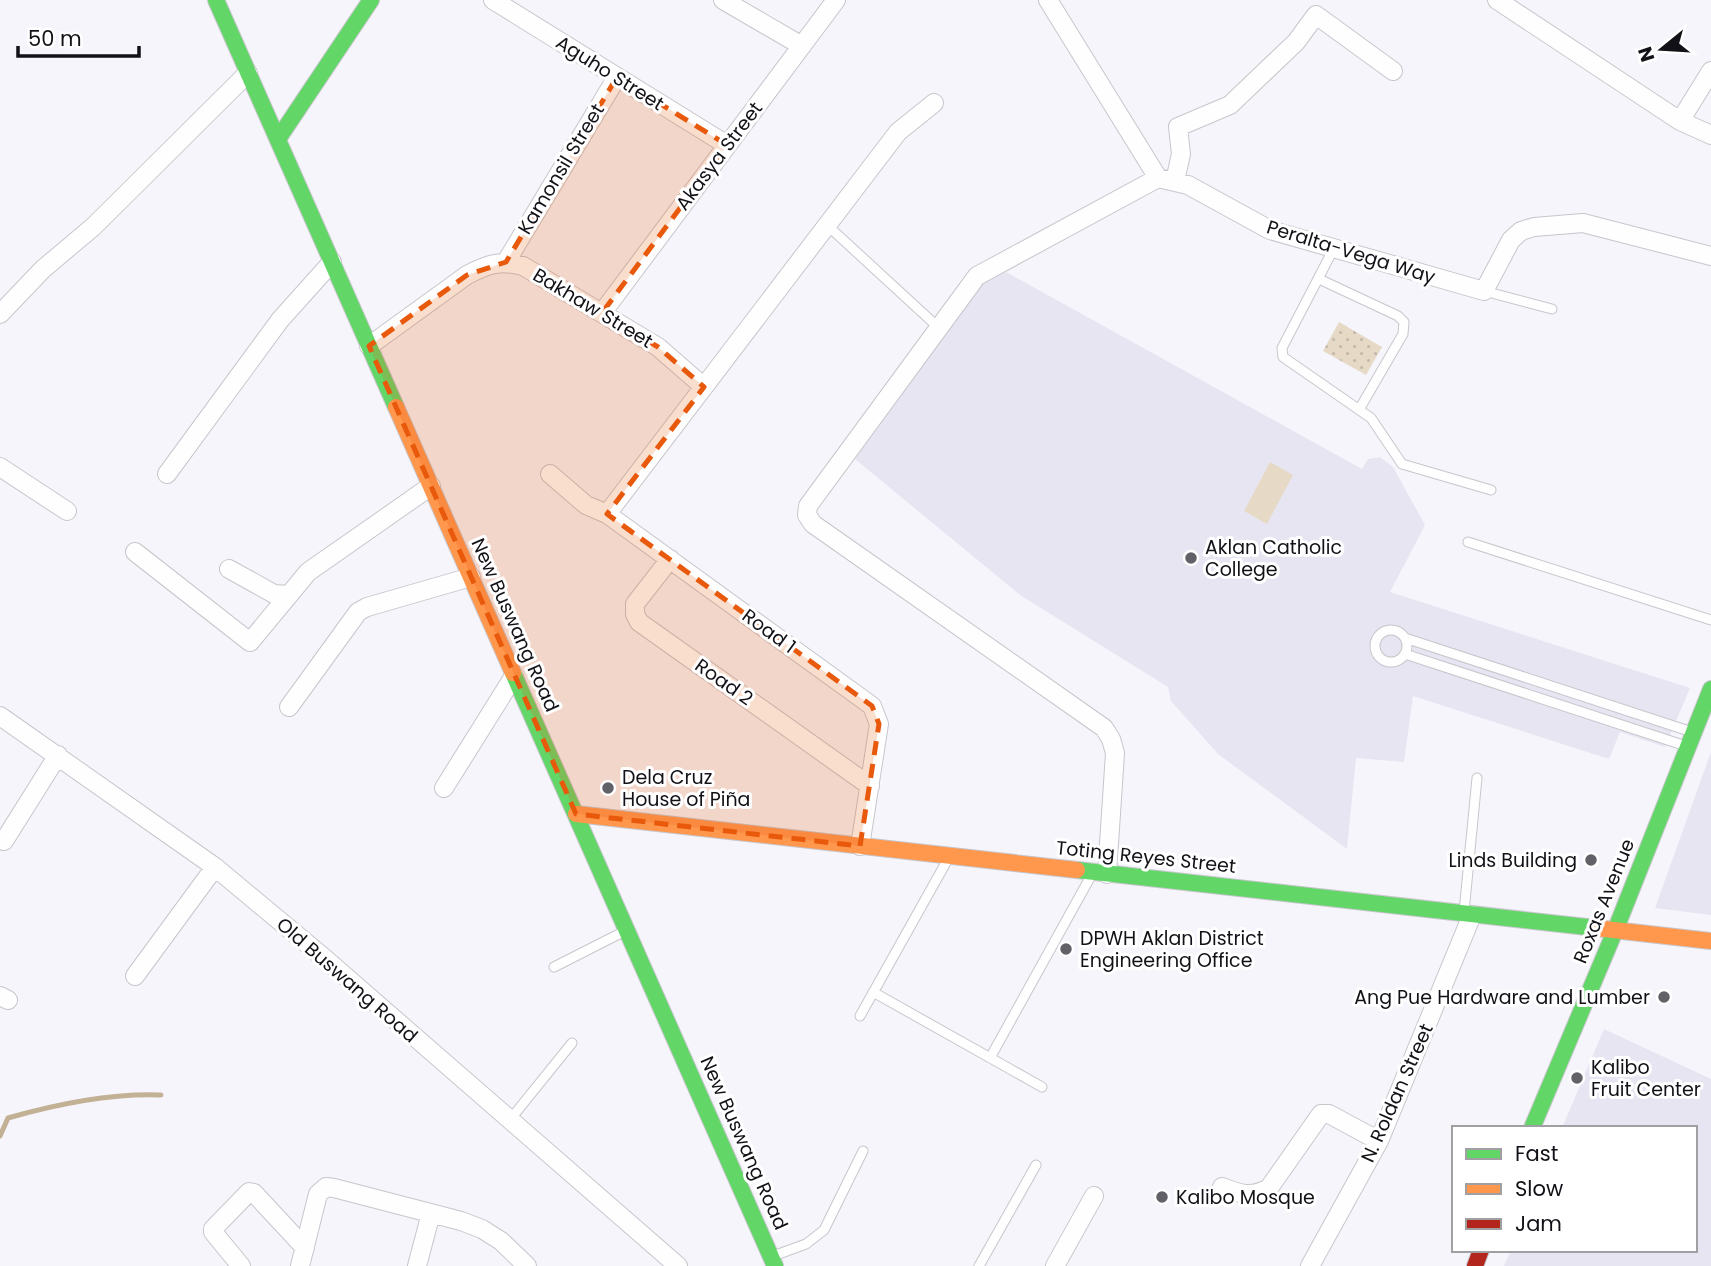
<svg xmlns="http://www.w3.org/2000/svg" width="1711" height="1266" viewBox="0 0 1711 1266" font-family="Poppins,sans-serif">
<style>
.built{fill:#e7e5f2}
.grass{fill:url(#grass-dots)}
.garden{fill:#e6dac7}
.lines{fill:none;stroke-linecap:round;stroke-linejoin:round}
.stream{stroke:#c2b195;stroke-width:5}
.lane-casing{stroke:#c7c6cc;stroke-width:11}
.street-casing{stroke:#c7c6cc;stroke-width:20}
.fast-casing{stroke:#c7c6cc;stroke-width:18}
.slow-casing{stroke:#c7c6cc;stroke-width:18}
.jam-casing{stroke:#c7c6cc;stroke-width:18}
.lane{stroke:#fefefe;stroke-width:9}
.street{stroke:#fefefe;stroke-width:18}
.fast{stroke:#63d668;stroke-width:16}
.slow{stroke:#ff974d;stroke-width:16}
.jam{stroke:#b3261e;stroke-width:16}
.marked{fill:#e8590c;fill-opacity:0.2;stroke:#e8590c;stroke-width:5;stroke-dasharray:14 9;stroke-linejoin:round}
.poi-dot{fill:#626167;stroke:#fff;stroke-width:2.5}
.labels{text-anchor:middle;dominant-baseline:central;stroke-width:6;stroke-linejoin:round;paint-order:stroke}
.street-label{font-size:19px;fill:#121117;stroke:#fff}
.poi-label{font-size:19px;fill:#121117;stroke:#fff;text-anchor:start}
</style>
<defs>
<pattern id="grass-dots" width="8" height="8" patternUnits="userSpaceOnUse" patternTransform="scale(1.75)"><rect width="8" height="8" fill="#e6dac7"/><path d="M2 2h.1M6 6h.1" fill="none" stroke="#c4baaa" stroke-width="1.8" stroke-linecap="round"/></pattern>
</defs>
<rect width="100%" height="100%" fill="#f6f5fb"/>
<!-- built -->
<path class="built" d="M1006 272 1362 469 1368 459 1380 457 1393 467 1425 525 1390 592 1690 688 1665 747 1620 732 1609 759 1413 696 1404 762 1356 758 1347 849 1218 754 1171 701 1168 687 1020 595 855 459 983 282Z
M1711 752V915L1655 908Z
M1604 1029 1711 1079V1266H1504L1511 1250H1695V1128H1562Z"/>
<!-- grass -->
<path class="grass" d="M1339 322 1382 347 1366 375 1323 351Z"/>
<!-- garden -->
<path class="garden" d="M1270 462 1293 475 1267 524 1244 511Z"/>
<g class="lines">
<!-- stream -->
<path class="stream" d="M0 1136 8 1118C57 1104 110 1093 161 1095"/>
<!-- lane casing -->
<g class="lane-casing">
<path id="lane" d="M827 225 939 328
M1334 248 1282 348 1283 357 1371 418 1402 464 1491 490
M1319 279 1398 316 1404 322 1403 334 1360 408
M1484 291 1552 309
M1468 542 1711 620
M1375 646a16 16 0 1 1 32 0a16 16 0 1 1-32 0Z
M1405 638 1692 732
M1405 654 1686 746
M1464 912 1477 778
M554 967 625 931
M873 992 1042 1087
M860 1016 948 859
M990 1058 1092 874
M509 1121 572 1043
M773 1256 806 1244 824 1230 863 1151
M979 1266 1036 1165"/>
</g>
<!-- street casing -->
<g class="street-casing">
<path id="street" d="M493 0 727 145
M723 0 802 46
M1048 0 1158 178
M1497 0 1680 121 1711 135
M1680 121 1711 71
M1175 181 1181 154 1178 127 1230 105 1296 42 1316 15 1393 71
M506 262 617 77
M602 313 836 0
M0 314 43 269 93 227 248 73
M369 346 467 275C488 264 500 260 523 266L658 347 704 387
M0 467 67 511
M167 474 280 320 332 262
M550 474 586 505 607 514 872 706 879 724 860 846
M607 514 898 132 934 103
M135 552 250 642 308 572 431 486
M670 559 635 604V614L639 622 870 786
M229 569 274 594 288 595
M289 707 358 612 367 607 471 577
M0 716 215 867 323 957 678 1266
M444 788 514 676
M4 841 58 755
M1107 874 1115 753 1111 739 1104 728 813 524 807 515 808 506 977 276 1158 178 1188 185 1270 230 1484 291 1511 240 1521 231 1534 227 1583 223 1711 256
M135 976 215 867
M0 996 8 1000
M1222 1187C1240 1194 1251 1198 1269 1188L1321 1114H1329L1379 1141
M241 1266 213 1232V1229L249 1192 254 1193 305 1248
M300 1266 318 1194 326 1187 334 1188 461 1221 482 1229 501 1241 527 1266
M417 1266 431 1213
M1055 1266 1094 1196
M1310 1266 1379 1141 1472 915"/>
</g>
<!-- fast casing -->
<g class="fast-casing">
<path id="fast" d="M216 0 396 407
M278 139 371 0
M513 673 775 1266
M1077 870 1596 928
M1532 1128 1615 931 1711 689"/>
</g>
<!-- slow casing -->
<g class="slow-casing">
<path id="slow" d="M396 407 513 673
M576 814 1077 870
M1596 928 1711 941"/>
</g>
<!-- jam casing -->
<g class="jam-casing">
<path id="jam" d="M1475 1266 1481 1250"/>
</g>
<!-- lane -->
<use href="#lane" class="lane"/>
<!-- street -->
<use href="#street" class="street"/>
<!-- fast -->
<use href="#fast" class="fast"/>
<!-- slow -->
<use href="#slow" class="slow"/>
<!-- jam -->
<use href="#jam" class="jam"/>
</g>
<!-- marked area -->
<path class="marked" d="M617 77 727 145 602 313 658 347 704 387 607 514 872 706 879 724 860 846 576 814 369 346 467 275 506 262Z"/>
<!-- markers -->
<g class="poi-dot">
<circle cx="1191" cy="558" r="7"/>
<circle cx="608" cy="788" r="7"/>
<circle cx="1591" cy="860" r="7"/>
<circle cx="1066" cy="949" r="7"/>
<circle cx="1664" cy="997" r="7"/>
<circle cx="1577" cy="1078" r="7"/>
<circle cx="1162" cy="1197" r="7"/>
</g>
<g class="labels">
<!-- street labels -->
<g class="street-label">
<text transform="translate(610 73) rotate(32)">Aguho Street</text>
<text transform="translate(719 156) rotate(-53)">Akasya Street</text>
<text transform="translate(561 169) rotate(-59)">Kamonsil Street</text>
<text transform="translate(1351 252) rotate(17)">Peralta-Vega Way</text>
<text transform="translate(593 308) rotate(31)">Bakhaw Street</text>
<text transform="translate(515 625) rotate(66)">New Buswang Road</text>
<text transform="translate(769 631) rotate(36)">Road 1</text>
<text transform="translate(724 682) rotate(35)">Road 2</text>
<text transform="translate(1146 857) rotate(6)">Toting Reyes Street</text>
<text transform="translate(1604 901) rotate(-68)">Roxas Avenue</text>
<text transform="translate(347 980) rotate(41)">Old Buswang Road</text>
<text transform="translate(1397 1093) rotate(-66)">N. Roldan Street</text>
<text transform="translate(744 1143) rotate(66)">New Buswang Road</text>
</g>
<!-- poi labels -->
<g class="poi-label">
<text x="1205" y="547">Aklan Catholic<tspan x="1205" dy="22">College</tspan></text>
<text x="622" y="777">Dela Cruz<tspan x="622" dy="22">House of Piña</tspan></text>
<text x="1577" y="860" text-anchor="end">Linds Building</text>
<text x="1080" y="938">DPWH Aklan District<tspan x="1080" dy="22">Engineering Office</tspan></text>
<text x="1650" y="997" text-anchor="end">Ang Pue Hardware and Lumber</text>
<text x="1591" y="1067">Kalibo<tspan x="1591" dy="22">Fruit Center</tspan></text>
<text x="1176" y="1197">Kalibo Mosque</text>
</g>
</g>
<!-- legend -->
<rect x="1452" y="1126" width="245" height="126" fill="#ffffff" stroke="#a0a0a2" stroke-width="2"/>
<rect x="1466" y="1149" width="35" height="10" fill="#63d668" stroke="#a0a0a2" stroke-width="2"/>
<text x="1515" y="1161" font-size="21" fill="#121117">Fast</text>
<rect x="1466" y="1184" width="35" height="10" fill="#ff974d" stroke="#a0a0a2" stroke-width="2"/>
<text x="1515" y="1196" font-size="21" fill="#121117">Slow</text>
<rect x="1466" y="1219" width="35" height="10" fill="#b3261e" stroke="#a0a0a2" stroke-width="2"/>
<text x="1515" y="1231" font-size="21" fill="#121117">Jam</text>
<!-- north arrow -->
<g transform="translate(1662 49) rotate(252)" stroke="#ffffff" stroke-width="5" paint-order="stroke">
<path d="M0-5L12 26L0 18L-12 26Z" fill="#121117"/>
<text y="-10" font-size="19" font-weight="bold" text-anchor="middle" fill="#121117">N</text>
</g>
<!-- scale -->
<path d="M18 46v10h121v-10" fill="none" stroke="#121117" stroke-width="3.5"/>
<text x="28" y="46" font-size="21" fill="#121117" stroke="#ffffff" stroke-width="5" paint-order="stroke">50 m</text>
</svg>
